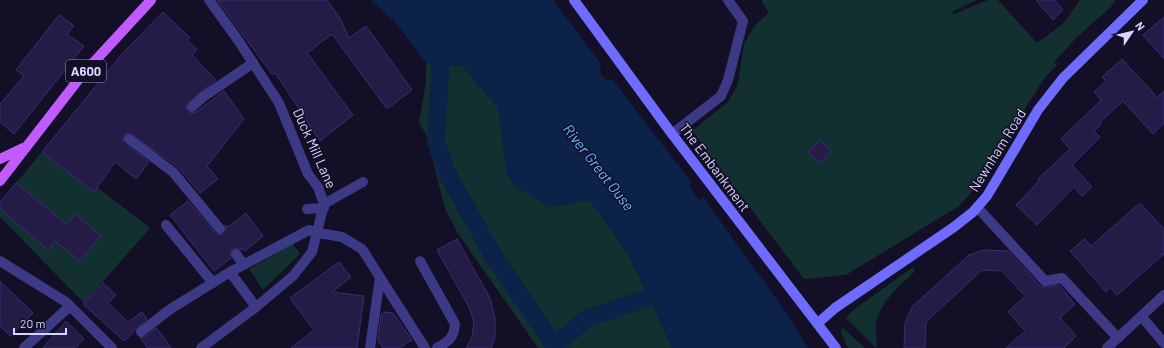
<svg xmlns="http://www.w3.org/2000/svg" width="1164" height="348" viewBox="0 0 1164 348" font-family="Barlow,sans-serif">
<style>
.green{fill:#12302f}
.water{fill:#0c2248}
.lines{fill:none;stroke-linecap:round;stroke-linejoin:round}
.canal{stroke:#0c2248;stroke-width:18}
.building{fill:#241b47;stroke:#3b2d73}
.lane{stroke:#3d3a85;stroke-width:10}
.street{stroke:#3d3a85;stroke-width:10}
.secondary{stroke:#6f6bff;stroke-width:10}
.primary{stroke:#c25bff;stroke-width:10}
.labels{text-anchor:middle;dominant-baseline:central;stroke-width:3;stroke-linejoin:round;paint-order:stroke}
.shield{fill:#130f26;stroke:#9e99be;stroke-width:1}
.shield-label{font-size:13px;font-weight:bold;fill:#d9d4ff}
.street-label{font-size:14px;fill:#d9d4ff;stroke:#130f26}
.water-label{font-size:15px;font-style:italic;fill:#62b6ff;stroke:#130f26}
</style>
<rect width="100%" height="100%" fill="#130f26"/>
<!-- green -->
<path class="green" d="M761 0H977L952 12 954 14 988 0H998L1037 43 1064 23 1080 0H1116L1111 7 1077 37 1054 62 1057 65 1046 76 970 194 959 206 846 275 804 279 692 131 728 102 738 84 744 44 755 25 769 13Z
M426 63 462 66 498 107 507 174 549 207 590 200 629 256 673 348H538L457 232 445 209 426 134 419 123 426 81Z
M42 152 63 168 97 187 150 228 84 303 0 217V202Z
M293 244 300 254 263 290 249 269Z
M913 267 915 271C900 286 880 301 876 324 875 331 878 343 876 348L846 318 852 311Z
M842 327 865 348H848L841 333Z"/>
<!-- water -->
<path class="water" d="M371 0H553L601 64C599 72 601 77 608 80L612 79 692 183 689 185 699 200 703 197 790 318 808 348H673L629 256 590 200 549 207 513 185 507 174 498 107 462 66 426 63 395 22Z"/>
<g class="lines">
<!-- canal -->
<path class="canal" d="M444 0 436 142 448 175 494 257 556 348
M555 345 586 319 672 290"/>
</g>
<!-- building -->
<path class="building" d="M217 0H327L340 18 349 38 366 26 412 90 387 109 332 34 307 53 353 115 320 141 276 74H272Z
M1036 0H1055L1063 10 1053 20Z
M163 12 190 38 187 40 197 49 192 55 216 80 188 102 186 105 187 111 190 113 196 112 224 91 244 119 207 166 218 179 200 193 178 167 129 133 124 135 123 142 149 162 136 179 115 162 94 192 42 152 122 54Z
M59 15 74 26 67 34 84 46 14 134 0 122V104L24 76 16 70Z
M1164 17V59L1143 35Z
M1122 59 1157 97 1164 91V123L1153 134 1123 101 1100 122 1101 124 1094 131 1100 137 1072 165 1092 187 1082 196 1074 187 1037 225 1016 205 1039 181 1038 179 1070 149 1061 139 1101 100 1094 92 1106 81 1102 77Z
M820 140 831 151 820 163 808 153Z
M16 183 66 224 75 214 101 236 80 261 55 241 48 250 0 209V202Z
M188 201 217 235 224 234 226 231 225 225 228 227 246 213 263 236 245 251 243 248 241 250 236 248 232 249 230 254 231 258 214 271 170 215Z
M1140 203 1164 229V254L1117 295 1110 287 1106 292 1070 251 1085 239 1091 246Z
M457 239 490 298 495 318V338L491 348H466L472 337 474 322 469 307 437 250Z
M984 250 1009 251 1040 286 1046 287 1059 285 1075 304 1060 318 1076 336 1064 348H1006L1025 331 1008 312 1025 296 1002 271 982 270 926 322 925 348H904L905 323 912 307 969 255Z
M339 262 351 277 332 292 364 296 357 348H291L314 330 290 298Z
M0 281 33 313 10 336 0 326Z
M103 283 116 295 108 303 128 322 142 312 147 319 124 341 83 304Z
M385 312 393 313 412 340 399 348H383L378 340 381 315Z
M66 321 84 339 75 348H43Z
M156 328 163 336 171 348H148L140 338 145 337Z"/>
<g class="lines">
<!-- lane -->
<path class="lane" d="M192 107 203 97 253 63
M672 134 721 96 728 80 743 21 728 0
M129 139 173 172 220 229
M324 204 363 182
M977 207 1045 281 1062 278 1118 338
M307 209 324 208
M166 225 213 283
M236 254 244 265
M230 272 309 230 319 233
M141 332 169 310 230 272 256 307
M24 348 70 306"/>
<!-- street -->
<path class="street" d="M319 233 342 237 362 249 425 348
M0 261 66 302 112 348
M420 261 455 324C454 338 448 342 437 348
M1141 316 1164 343
M201 348 256 307 293 276 312 252 324 204 318 187 308 174 279 103 238 40 209 0
M370 348 380 277
M1107 348 1164 295"/>
<!-- secondary -->
<path class="secondary" d="M574 0 672 134 836 348
M818 323 835 308 954 227 973 212 987 196 1038 110 1063 78 1143 0"/>
<!-- primary -->
<path class="primary" d="M0 159 23 148
M0 181 82 75 151 0"/>
</g>
<g class="labels">
<!-- shield labels -->
<rect class="shield" x="66" y="60" width="40" height="22" rx="3"/>
<g class="shield-label">
<text x="86" y="71">A600</text>
</g>
<!-- street labels -->
<g class="street-label">
<text transform="translate(315 148) rotate(66)">Duck Mill Lane</text>
<text transform="translate(997 150) rotate(-58)">Newnham Road</text>
<text transform="translate(715 167) rotate(53)">The Embankment</text>
</g>
<!-- water labels -->
<g class="water-label">
<text transform="translate(599 167) rotate(52)">River Great Ouse</text>
</g>
</g>
<!-- north arrow -->
<g transform="translate(1132 32) rotate(55)" stroke="#130f26" stroke-width="3" paint-order="stroke">
<path d="M0-3L7 15L0 10L-7 15Z" fill="#d9d4ff"/>
<text y="-6" font-size="11" font-weight="bold" text-anchor="middle" fill="#d9d4ff">N</text>
</g>
<!-- scale -->
<path d="M14 328v6h52v-6" fill="none" stroke="#d9d4ff" stroke-width="2"/>
<text x="20" y="328" font-size="12" fill="#d9d4ff" stroke="#130f26" stroke-width="3" paint-order="stroke">20 m</text>
</svg>
